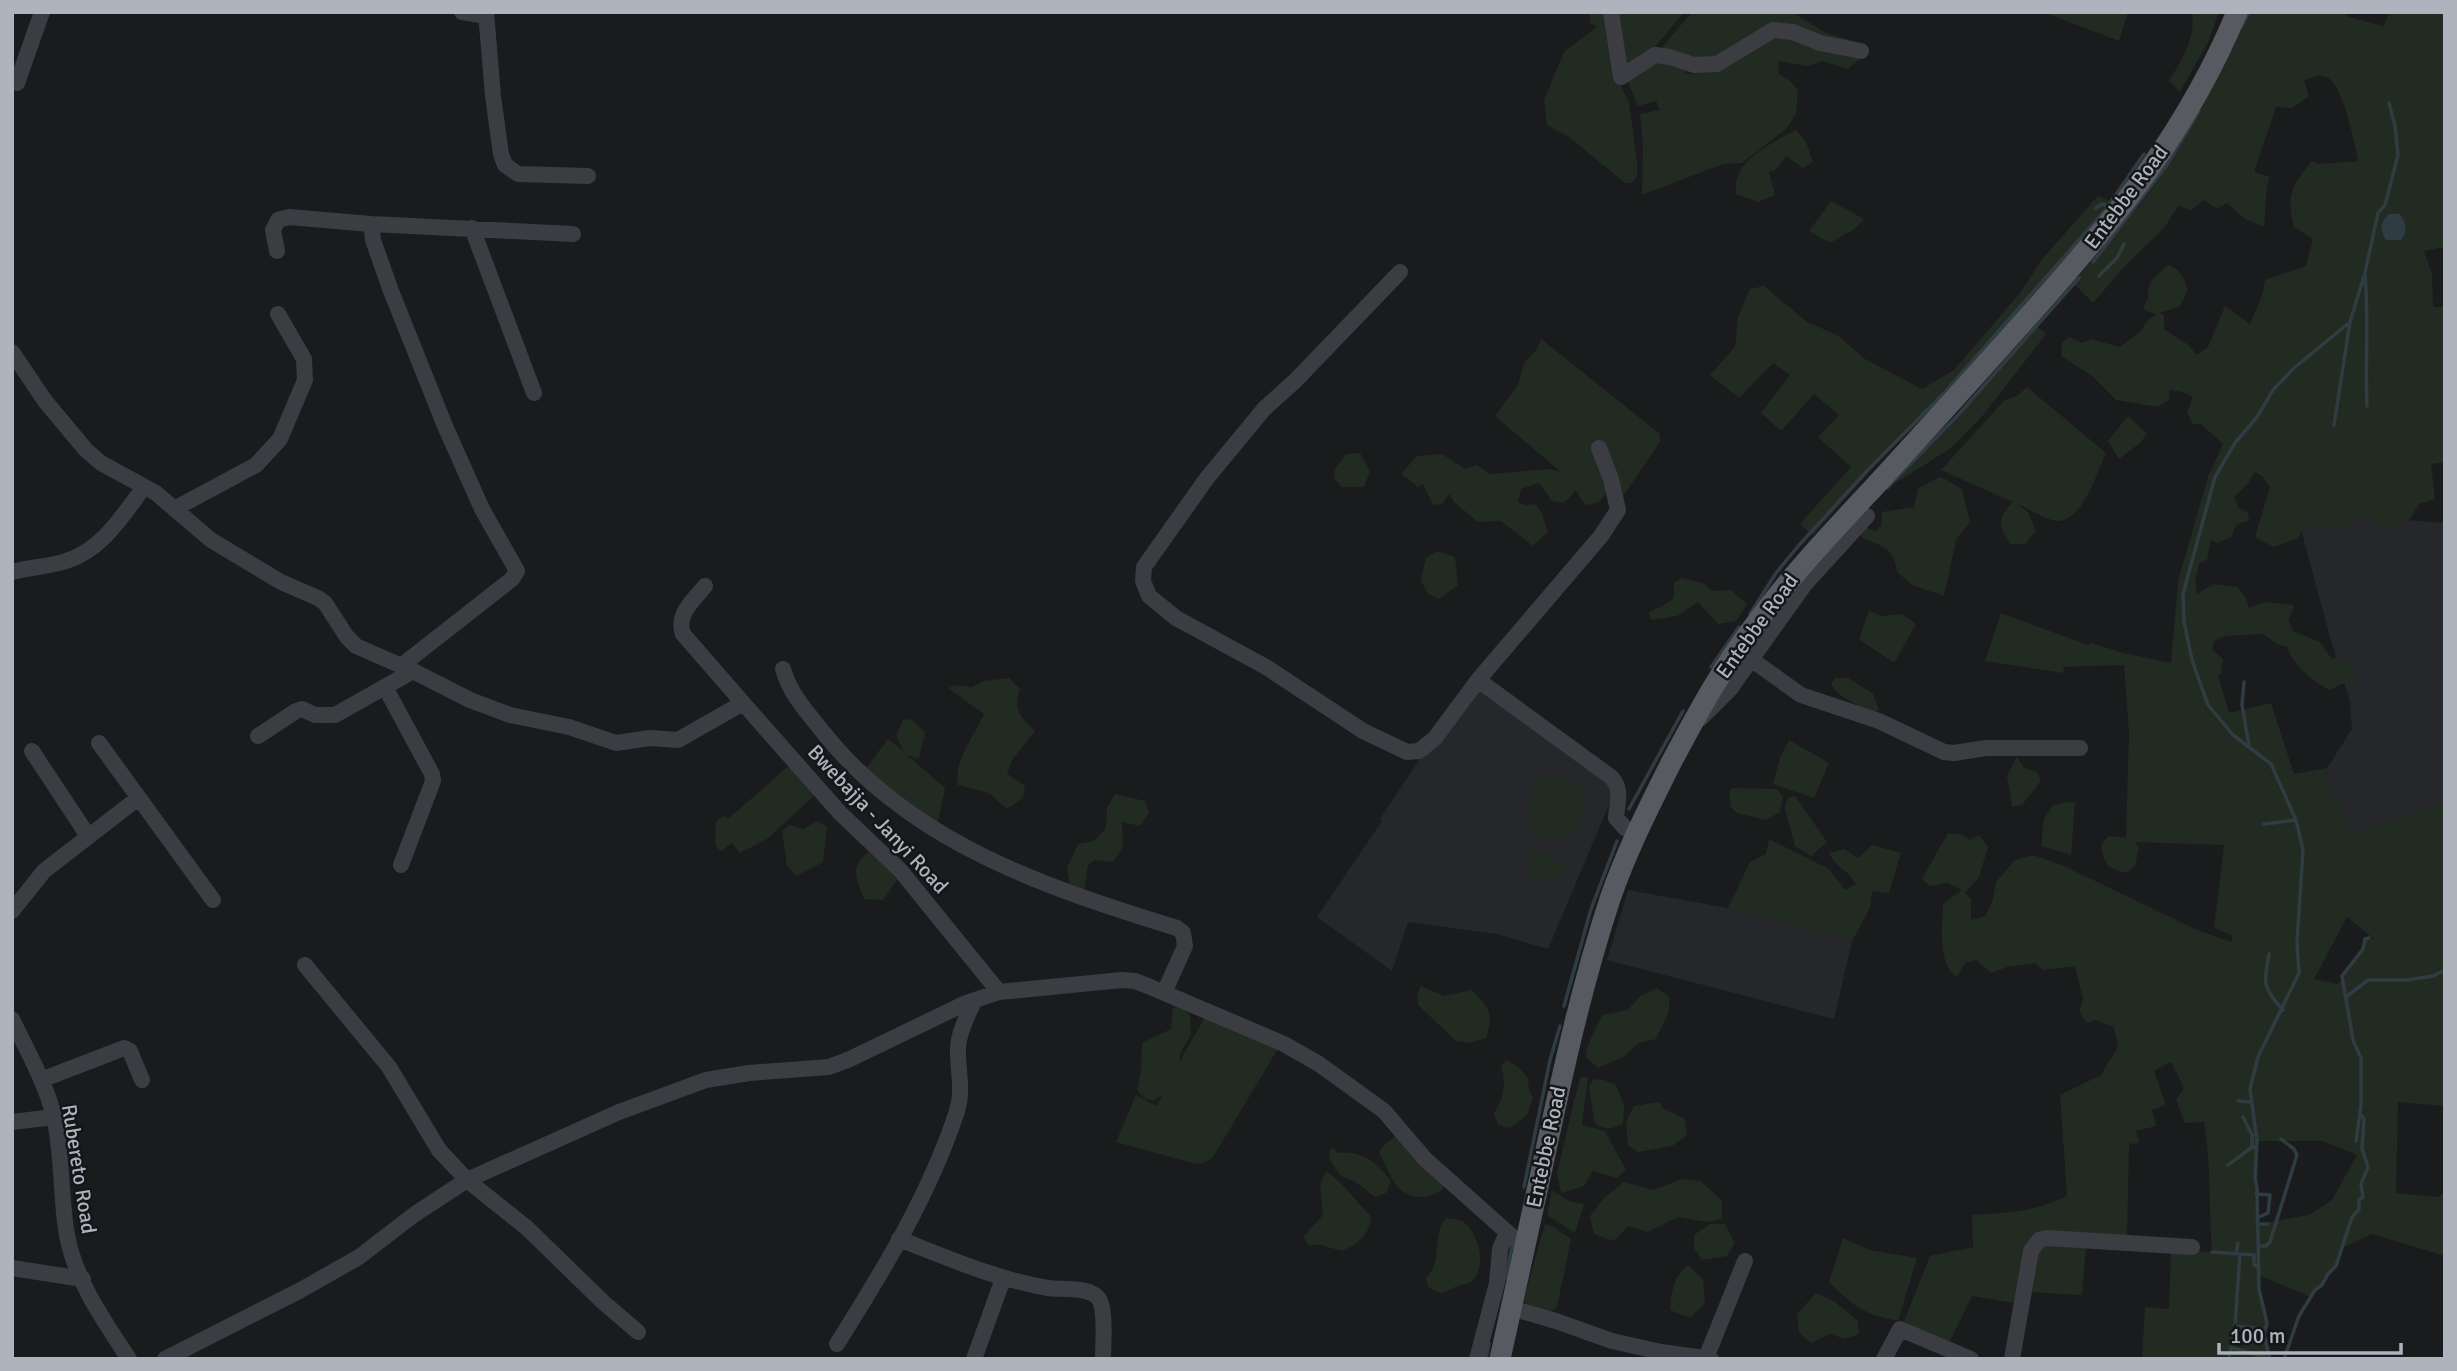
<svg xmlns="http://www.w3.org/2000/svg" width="2457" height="1371" viewBox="0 0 2457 1371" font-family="Signika,sans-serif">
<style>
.built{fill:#26272a}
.green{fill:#222b22;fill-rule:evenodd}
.water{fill:#2f3c42}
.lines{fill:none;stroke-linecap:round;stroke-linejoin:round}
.stream{stroke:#2f3c42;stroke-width:3.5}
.minor{stroke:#3b3d42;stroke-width:16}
.major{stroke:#575b61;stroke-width:21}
.labels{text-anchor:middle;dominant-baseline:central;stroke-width:5;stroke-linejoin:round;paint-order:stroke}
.street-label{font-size:21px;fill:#adb4bd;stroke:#151618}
</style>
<rect width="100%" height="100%" fill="#1a1b1d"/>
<!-- built -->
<path class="built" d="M2359 516 2445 523V804L2353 835 2330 785 2327 768 2352 729 2350 701 2330 637 2299 522Z
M1475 687 1612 783 1611 800 1548 949 1497 934 1408 922 1392 971 1317 917 1382 821 1380 819 1421 757Z
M1628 890 1728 908 1852 941 1834 1019 1607 960Z"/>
<!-- green -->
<path class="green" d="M1589 12H1684L1649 54 1615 74 1629 102 1637 162V176L1632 183H1625L1569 137 1547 125 1544 100 1555 73 1565 51 1597 27 1590 23Z
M1692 12H1792L1826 33 1853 41 1868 52 1848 69 1822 61 1807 66 1778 61 1779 74 1789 80 1798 90 1796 114 1786 129 1742 163 1723 164 1642 195 1643 144 1640 114 1660 110 1656 101 1638 106 1628 82 1632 74 1654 58 1688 68 1685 73 1691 74 1696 67 1715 60 1658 52Z
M2043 12H2128L2119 41Z
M2192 12H2219L2209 40 2180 92 2169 81C2182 60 2196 38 2192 12Z
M2245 12H2343L2349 17 2383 26 2390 12H2445V247L2424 251 2432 274 2433 307H2445V462L2431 464 2435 499 2419 504 2410 519 2385 532 2370 517H2359L2344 528 2315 527 2306 522 2298 538 2274 547 2255 537 2270 487 2263 477 2255 472 2249 482 2234 498 2239 508 2248 512 2249 520 2236 525 2231 537 2217 543 2211 540 2207 560 2199 564 2195 581 2197 594 2214 584 2237 587 2246 598 2249 608 2265 602 2293 605V610L2288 619 2293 631 2320 642 2331 658 2347 660 2356 675 2354 683 2341 684 2330 690C2313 682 2293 665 2287 647L2277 644 2263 634 2225 636 2214 641 2212 650 2223 659 2221 673 2218 675 2229 713 2271 703 2294 774 2327 768 2330 785 2353 834 2445 804V1106L2398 1102 2396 1193 2437 1197 2445 1193V1256L2372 1234 2343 1248 2336 1266 2311 1297 2258 1275 2259 1289 2267 1323 2264 1334 2270 1359H2142L2145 1307 2169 1309 2171 1250 2212 1252C2209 1209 2211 1164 2204 1122L2185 1123 2176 1100 2184 1088 2171 1062 2154 1071 2166 1105 2152 1110 2156 1126 2136 1131 2139 1143 2129 1144 2127 1240 2032 1234 2020 1304 1972 1296 1948 1345 1904 1326 1905 1319 1930 1256 1973 1247 1972 1215C2007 1213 2035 1212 2067 1196L2060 1095 2101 1075 2118 1047 2114 1027 2095 1020 2087 1023 2079 1012 2083 999 2075 966 2043 970 2035 963 2007 967 1991 973 1976 960 1965 963 1957 977C1937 964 1942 926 1943 904L1962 890 1948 883 1930 886 1922 879 1948 833 1963 835 1969 840 1979 835 1988 847 1979 877 1965 893 1971 899V920L1985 916 1992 903 1996 882 2015 860 2033 855 2062 865 2197 930 2231 942 2233 936 2214 928 2224 845 2134 842 2139 847 2135 866 2126 873 2109 867 2103 856 2101 845 2109 836 2126 838 2129 733 2124 665 2063 667 2064 673 1985 661 2001 613 2088 645 2092 643 2123 653 2171 663 2178 581 2208 477 2223 444 2200 423 2193 425 2187 413 2193 397 2182 392 2170 390 2169 400 2158 407 2116 400 2092 376 2061 356 2062 343 2069 337 2082 343 2091 339 2120 347 2140 332 2147 321 2157 314 2146 311 2143 307 2148 299C2146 282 2157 275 2168 265 2182 270 2184 278 2188 291L2179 307 2159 313 2164 315V329L2187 344 2197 355 2208 347 2225 306 2250 324 2263 293 2265 280 2306 266 2313 239 2294 227C2286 195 2291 186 2312 161L2318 164 2358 161C2355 144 2343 83 2326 77 2319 74 2311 77 2304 81L2309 96 2292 108 2276 107 2254 172 2270 177C2265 188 2266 213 2264 227L2245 219 2227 203 2217 209 2204 200 2191 210 2178 206 2165 227 2124 267 2093 303 2073 283 2141 204 2166 170ZM2347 917 2374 939H2365L2363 949 2338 984 2314 979ZM2258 1141H2323L2357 1155 2332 1200 2309 1215 2257 1224Z
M1796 130 1806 142 1813 162 1803 168 1786 156 1777 169 1769 172 1775 195 1758 202 1736 194C1732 159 1770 145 1796 130Z
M2098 196 2114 203 2076 250 1938 404 1883 456 1813 535 1800 524 1851 467 1818 437 1839 415 1814 394 1781 431 1761 413 1790 375 1773 363 1739 398 1710 375 1735 347 1738 317 1750 289 1764 286 1807 322 1837 335 1865 359 1922 389 1954 370 2020 293 2043 258Z
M1831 201 1864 219 1856 228 1830 243 1809 231Z
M2037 326 2046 334 1984 414 1951 448 1894 484Z
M1541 339 1660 434V442L1621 499 1610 489 1598 503 1585 505 1576 490 1564 503 1552 501 1539 483 1521 489 1518 502 1525 505 1536 504 1542 514 1548 532 1533 546 1501 521 1478 522 1454 502 1449 494 1442 504 1433 505 1423 484 1418 487 1401 474 1417 456 1442 454 1465 469 1477 465 1490 474 1549 469 1561 472 1495 416 1518 385 1524 363 1537 349Z
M2027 387 2106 453C2097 472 2083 522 2057 521 2045 520 2028 508 2017 504L2028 512 2036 531 2025 544H2010C1998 524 1997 519 2013 502L1941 470 2005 400 2017 396Z
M2128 416 2147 434 2140 443 2119 459 2108 441Z
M1360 453 1370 471 1364 487H1341L1334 478 1335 469 1346 454Z
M1941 477 1962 489 1970 522 1956 540 1944 596 1912 585 1897 572C1894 547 1883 547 1862 538L1860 530 1864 527 1876 531 1881 526 1882 512 1914 507 1918 488Z
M1437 551 1455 557 1458 585 1439 599 1427 593 1421 580 1426 558Z
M1681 578 1703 583 1712 591 1731 590 1747 604 1736 621 1718 624 1698 602 1677 616 1651 620 1649 612 1661 607 1674 598V583Z
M1869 611 1882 616 1902 614 1916 624 1894 663 1859 639Z
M1009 678 1020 689C1013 711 1020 716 1035 731L1012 760 1007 774 1025 786 1023 798 1007 809 989 793 958 785C953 762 975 734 984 714L948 688 956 685 972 687 984 681Z
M1835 678H1848L1873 694 1879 710 1872 713C1859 705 1837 697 1831 684Z
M911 719 925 732 919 759 907 755 945 788 937 826 864 771 888 739 904 752 896 736 903 720Z
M1789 740 1829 763 1814 798 1773 784 1781 755Z
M2017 757 2024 768 2037 772 2041 781 2022 805 2012 807 2007 776Z
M792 763 817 793 767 839 740 853 732 843 721 851 717 848 715 841 716 822 722 816 729 818Z
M1544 776 1569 777 1584 794 1581 824 1562 840 1535 836C1528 814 1526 792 1544 776Z
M1734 788 1776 789 1783 796 1780 812 1766 820 1737 813 1731 807 1729 790Z
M1115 794 1145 801 1149 813 1140 826 1122 822 1123 847 1113 862 1095 860 1088 865 1084 891 1070 886 1067 868 1078 844 1094 841 1106 828 1107 808Z
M1795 796 1827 842 1811 856 1795 846 1785 809 1787 798Z
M2068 802 2075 803 2071 855 2041 846 2044 819 2053 805Z
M817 821 827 826 823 862 797 876 787 866 782 831 789 825 804 829Z
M1769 839 1829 869 1845 890 1856 884C1846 867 1838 871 1829 853L1844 849 1858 858 1872 845 1901 853 1889 893 1872 891 1870 908 1852 941 1728 908 1750 862 1766 854Z
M870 850 886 864 897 880 883 900 864 899C855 877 850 866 870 850Z
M1535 851 1555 858 1568 871 1554 877 1532 878 1528 854Z
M1421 986 1444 996 1472 990C1490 1010 1494 1012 1486 1038L1469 1043 1456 1041 1418 1005 1417 995Z
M1657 988 1669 997V1011L1656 1039 1639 1043 1623 1057 1598 1068 1586 1057C1587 1041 1596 1030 1602 1015L1628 1010 1640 996Z
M1181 1006 1190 1015 1191 1035 1181 1051 1179 1063 1206 1015 1279 1047 1213 1157 1204 1163 1196 1164 1116 1142 1136 1095 1156 1106 1163 1094 1153 1101 1144 1098 1137 1090 1141 1069 1142 1043 1171 1029 1173 1008Z
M1507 1060 1518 1067 1529 1079 1528 1087 1533 1098 1527 1115 1510 1128 1498 1125 1494 1113C1505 1096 1506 1085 1501 1065Z
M1580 1077H1588L1582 1125 1605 1131 1626 1170 1617 1178 1593 1171 1584 1186 1561 1193 1557 1173Z
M1594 1079 1604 1080 1616 1085 1624 1105 1623 1124 1609 1129 1597 1126 1594 1120 1589 1085Z
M1660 1102 1663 1108 1685 1119 1687 1135 1672 1146 1638 1152 1628 1145 1626 1121 1634 1106Z
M1397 1135 1404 1138 1406 1150 1446 1183C1438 1201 1409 1201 1398 1187 1390 1178 1385 1163 1379 1152L1385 1144Z
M1333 1147 1337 1153C1362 1150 1377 1163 1391 1181L1386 1193 1375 1197 1356 1182 1341 1176 1329 1159 1330 1150Z
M1326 1171C1344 1183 1355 1201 1371 1216 1370 1235 1358 1244 1342 1251L1321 1245H1309L1303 1237 1323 1215 1320 1184Z
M1682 1179 1700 1181 1722 1200V1219L1706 1222 1678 1217 1648 1232 1628 1226 1614 1241 1594 1234 1590 1216 1604 1198 1624 1182 1653 1190Z
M1552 1190 1569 1201 1584 1204 1575 1233 1547 1215Z
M1446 1218C1451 1219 1458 1219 1462 1221 1479 1232 1487 1266 1473 1280 1468 1285 1463 1284 1458 1286 1442 1292 1445 1297 1428 1287L1426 1278C1445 1258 1430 1238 1446 1218Z
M1545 1224 1552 1226 1571 1239 1557 1307 1548 1314 1526 1310 1524 1298Z
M1710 1224H1725L1735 1243 1727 1256 1702 1260 1694 1248V1235Z
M1843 1238 1869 1250 1917 1258 1898 1321C1861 1313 1856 1308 1829 1282Z
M2038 1244 2086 1247 2082 1295 2029 1292Z
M1688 1265 1703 1279 1705 1303 1690 1318 1670 1310C1672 1291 1673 1277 1688 1265Z
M1816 1293 1835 1302 1858 1321 1859 1334 1845 1339 1830 1334 1811 1343 1799 1333 1797 1314Z"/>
<!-- water -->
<path class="water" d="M2389 214H2400C2406 223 2408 231 2401 240H2386C2380 231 2380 221 2389 214Z"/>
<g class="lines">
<!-- stream -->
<path class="stream" d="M2242 26 2249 12
M2096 208 2102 204 2108 206 2144 154
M2093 262 2165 168 2199 111
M2365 275C2369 319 2365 362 2367 406
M2099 276 2117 258 2124 244
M2334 425 2350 322 2365 273 2378 213 2385 205 2398 155 2395 126 2389 103
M1887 488 1958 415 2079 278
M1750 614 1776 573 1800 544 1866 472 1946 391 2107 208
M1711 667 1739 627
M2244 682 2242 705 2249 746
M1629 809 1683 711
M2264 824 2296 820
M2269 954C2264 984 2262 987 2283 1010
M2346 997 2368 980H2407L2433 976 2445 970
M1564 1006 1591 909 1617 841
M2238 1101 2252 1102
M2243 1117 2252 1135V1147L2256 1148
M2356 1141 2361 1105V1058L2353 1040 2342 976 2363 949 2365 939 2369 938
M2228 1165 2251 1148
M1524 1187 1550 1060 1560 1026
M2256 1194 2270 1195 2268 1213 2257 1218
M2257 1224H2268
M2258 1246H2266L2270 1242 2297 1155 2294 1149 2281 1139
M2212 1252 2254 1255V1265L2258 1267
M2236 1254 2238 1243
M1505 1279 1512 1246
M2235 1326 2264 1329
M2232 1348 2273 1359
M1486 1359 1489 1344
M2229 1359 2235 1326 2240 1254
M2270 1359 2264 1334 2267 1323 2259 1289 2257 1188 2255 1178 2257 1141 2250 1089 2258 1057 2299 973 2297 942 2303 850 2296 820 2271 764 2233 735 2208 705 2192 660 2184 622 2183 594 2215 477 2235 443 2257 417 2273 390 2294 368 2350 322
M2284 1359 2299 1316 2315 1290 2322 1285 2328 1274 2336 1266 2352 1217 2359 1209V1200L2363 1197 2361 1184 2368 1167 2362 1149 2364 1119 2360 1114"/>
<!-- minor -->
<path class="minor" d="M462 12 486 16
M486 12 493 96 501 154 505 165 518 174 588 176
M1611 12 1621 77 1655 55 1670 57 1694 65 1717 64 1773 30 1793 32 1820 43 1861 51
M17 83 42 12
M472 228 534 393
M277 251 273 230 278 220 289 217 371 224
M1400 272 1295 381 1264 409 1207 478 1144 567 1143 581 1149 596 1176 618 1266 667 1363 731 1407 752 1419 751 1435 738 1478 680
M12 352 45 401 86 450 101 463 156 493 211 540 281 582 318 598 325 603 347 637 356 646 413 671 470 700 510 715 569 727 616 743 650 738 678 740 743 703 840 813 900 870 999 992
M1599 448 1611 479 1618 510 1601 536 1478 680 1611 777C1623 789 1617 803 1616 818L1626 829 1637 833
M174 509 256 465 280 439 305 380 304 359 278 314
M12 572C30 567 48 567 66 561 102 550 123 515 144 487
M705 586C693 601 676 614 683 634L743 703
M1752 660 1801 695 1879 721 1944 752 1954 753 1986 748H2080
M401 666 512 579 517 571 482 509 445 426 391 291 373 240 371 224 573 234
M783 669C790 694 807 712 823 732 911 843 1047 888 1177 928L1183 933 1185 946 1164 993
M385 687 432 774 433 781 401 865
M1701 718 1730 689 1805 584 1867 516
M258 736 296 711 302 709 315 715H335L413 671
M99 743 213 900
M32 751 88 836
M12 911 44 871 137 799
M305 965 389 1067 439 1150 467 1180 527 1228 603 1302 638 1332
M12 1019C27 1051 46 1083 54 1117 63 1156 60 1196 67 1235 75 1280 104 1321 129 1359
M41 1080 124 1048 130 1051 142 1080
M12 1122 54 1117
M899 1239C948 1258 995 1279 1048 1288 1062 1290 1090 1286 1099 1299 1106 1310 1103 1345 1103 1359
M12 1268 83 1279
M1511 1308 1556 1321 1612 1341 1661 1352 1711 1359
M837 1344C883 1271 930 1194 957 1111 964 1089 957 1068 958 1047 959 1031 968 1015 974 1001
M1706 1358 1745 1261
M165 1359 299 1291 359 1257 415 1214 467 1180 619 1112 706 1080 749 1073 829 1067 850 1059 966 1003 999 992 1122 980 1135 981 1148 986 1284 1044 1319 1064 1384 1111 1425 1159 1525 1248
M974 1359 1003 1279
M1477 1359 1497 1283 1500 1249 1507 1232
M1884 1359 1900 1329 1971 1359
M2012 1359 2031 1251 2039 1240 2047 1238 2192 1247"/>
<!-- major -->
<path class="major" d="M1500 1359C1515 1292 1530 1225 1544 1159 1563 1071 1582 984 1610 899 1626 852 1649 807 1671 763 1697 714 1723 666 1757 622 1793 573 1834 530 1876 485 1929 427 1982 369 2034 310 2118 216 2188 130 2237 12"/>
</g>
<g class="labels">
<!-- street labels -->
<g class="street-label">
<text transform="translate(2126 197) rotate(-53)">Entebbe Road</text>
<text transform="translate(1757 626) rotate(-54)">Entebbe Road</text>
<text transform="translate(878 819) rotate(47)">Bwebajja - Janyi Road</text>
<text transform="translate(1546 1147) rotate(-78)">Entebbe Road</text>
<text transform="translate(79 1169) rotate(81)">Rubereto Road</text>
</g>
</g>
<!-- border -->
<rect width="2457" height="1371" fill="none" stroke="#adb4bd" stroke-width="28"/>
<!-- scale -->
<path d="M2219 1343v10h182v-10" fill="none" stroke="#adb4bd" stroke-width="3.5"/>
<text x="2230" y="1343" font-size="21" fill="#adb4bd" stroke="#151618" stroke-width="5" paint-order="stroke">100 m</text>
</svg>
